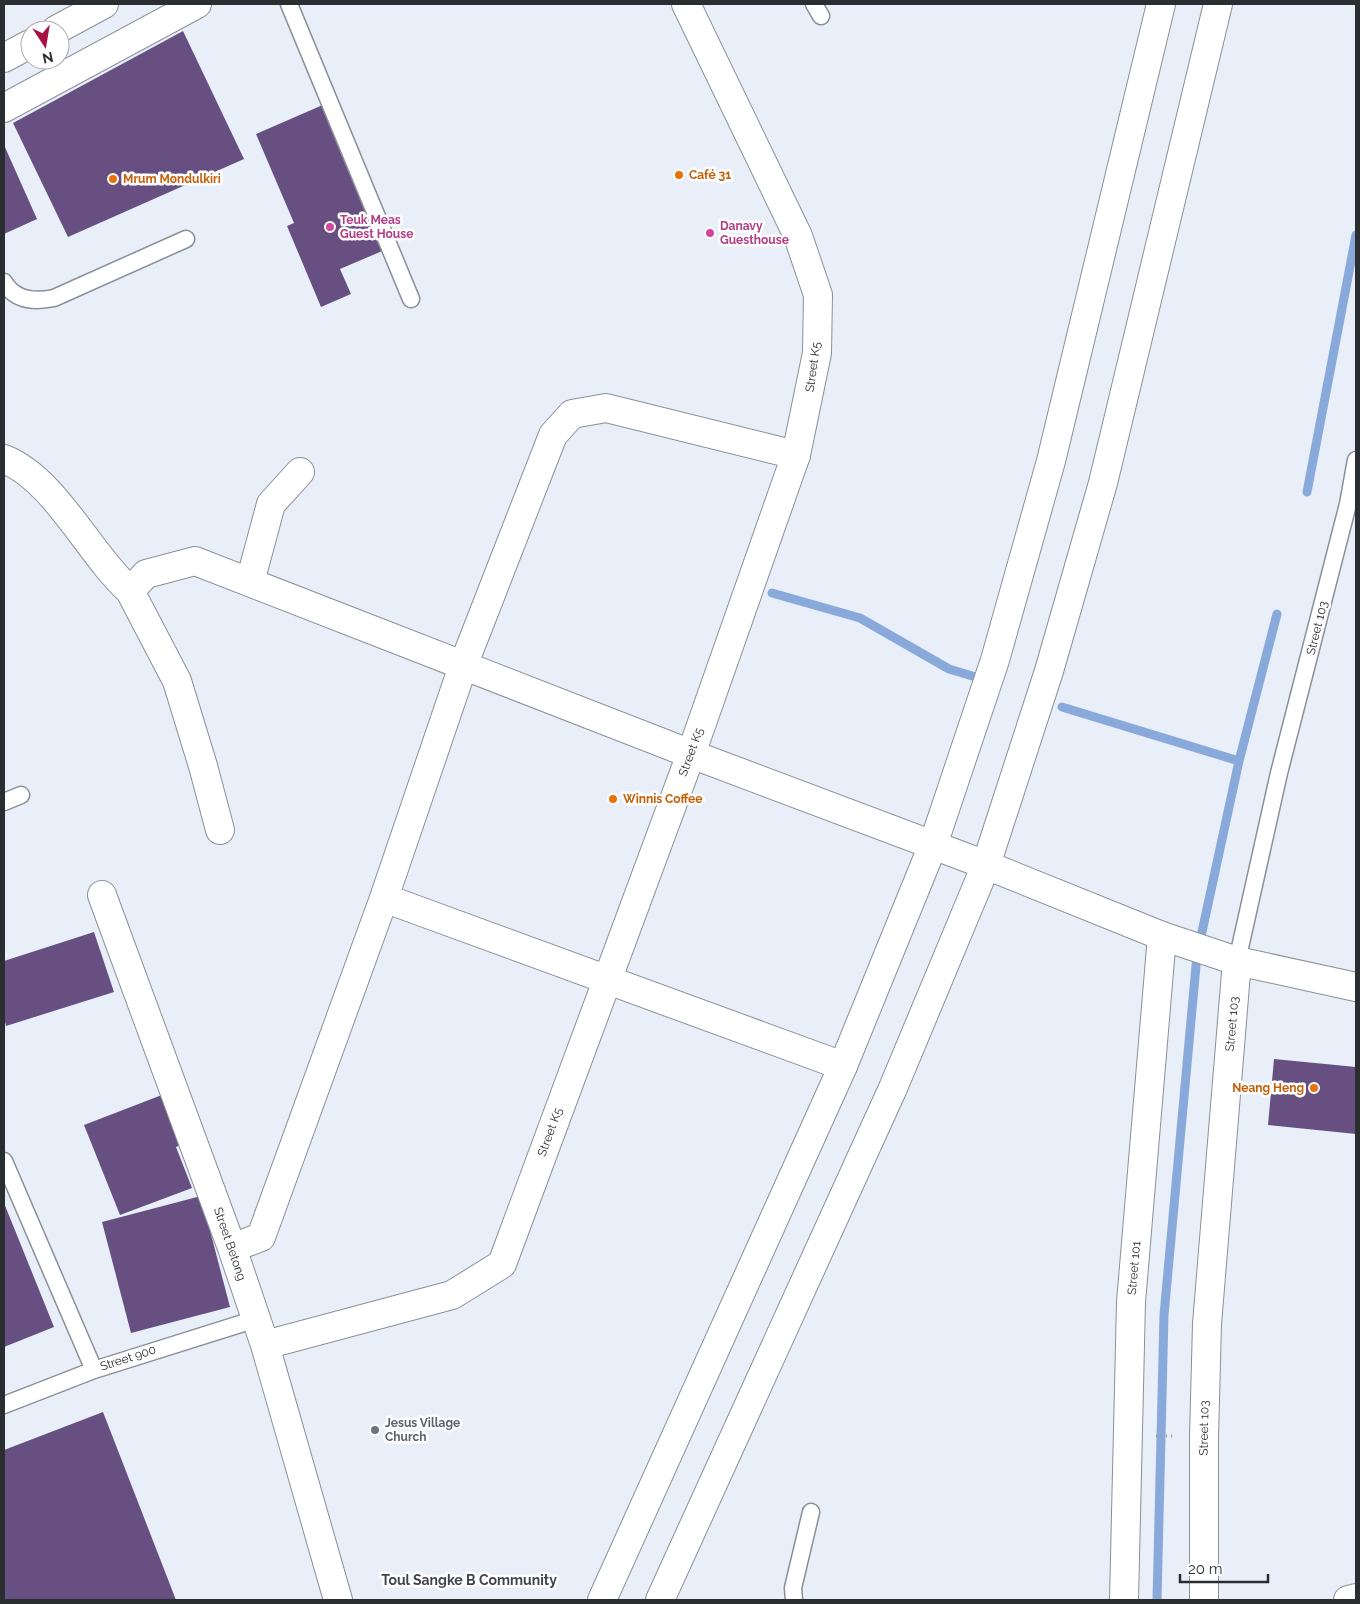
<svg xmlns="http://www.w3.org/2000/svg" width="1360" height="1604" viewBox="0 0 1360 1604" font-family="Raleway,sans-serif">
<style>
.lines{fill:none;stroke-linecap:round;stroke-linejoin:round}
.stream{stroke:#89a9db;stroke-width:9}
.building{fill:#675081}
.lane-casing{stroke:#8a9099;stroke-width:19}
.street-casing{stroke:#8a9099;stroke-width:30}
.secondary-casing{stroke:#8a9099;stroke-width:30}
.primary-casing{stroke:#8a9099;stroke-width:30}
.path{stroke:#93989f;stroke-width:3;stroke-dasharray:1 4;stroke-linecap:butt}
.lane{stroke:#fff;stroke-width:16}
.street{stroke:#fff;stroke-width:28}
.secondary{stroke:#fff;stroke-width:28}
.primary{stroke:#fff;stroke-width:28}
.food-dot{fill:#e8710a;stroke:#fff;stroke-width:2}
.hotel-dot{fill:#d1479c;stroke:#fff;stroke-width:2}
.worship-dot{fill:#6b7280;stroke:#fff;stroke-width:2}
.labels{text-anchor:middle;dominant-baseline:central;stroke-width:5;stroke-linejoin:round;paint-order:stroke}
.food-label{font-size:12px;font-weight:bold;fill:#c56008;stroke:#fff;text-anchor:start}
.hotel-label{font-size:12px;font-weight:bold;fill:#b23c85;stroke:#fff;text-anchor:start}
.street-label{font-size:12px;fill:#2b2e31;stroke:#fff}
.worship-label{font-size:12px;font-weight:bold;fill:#5b616d;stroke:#fff;text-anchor:start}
.neighbourhood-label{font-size:14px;font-weight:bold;fill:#40454d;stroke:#fff}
</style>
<rect width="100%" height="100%" fill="#e9eff9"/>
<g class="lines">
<!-- stream -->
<path class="stream" d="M1307 492 1356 235
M772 593 860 618 949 669 979 678
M1062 707 1239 761
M1157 1600 1164 1315 1197 955 1239 761 1277 614"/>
</g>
<!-- building -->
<path class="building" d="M183 31 244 159 68 237 13 123Z
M325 104 387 249 340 269 351 294 321 307 287 226 294 223 256 134Z
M4 145 37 219 4 234Z
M94 932 114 992 6 1026 4 1018V961Z
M1274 1059 1356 1067V1134L1268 1125Z
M167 1093 186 1143 176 1147 192 1188 120 1215 84 1125Z
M201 1196 230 1307 131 1333 102 1222Z
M4 1203 54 1327 4 1347Z
M103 1412 176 1600H4V1450Z"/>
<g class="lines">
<!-- lane casing -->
<g class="lane-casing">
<path id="lane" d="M289 4 411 299
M814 4 821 16
M4 282C15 301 35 302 54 298L186 239
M4 802 21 795
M1237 961 1279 773 1348 504 1356 460
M4 1161 94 1370
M4 1405 94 1370 256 1319
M794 1600 793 1588 811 1512"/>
</g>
<!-- street casing -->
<g class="street-casing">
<path id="street" d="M4 459C55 479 89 554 130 591
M250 582 271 504 300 472
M220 830 203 766 177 681 130 591 146 574 195 561 691 754 502 1264 452 1295 265 1345
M102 895 232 1248 265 1345 338 1600
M384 898 843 1066
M232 1248 261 1237 384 898 463 666 553 435 572 414 606 408 796 455
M1124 1600 1131 1302 1162 936
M1348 1600 1356 1598"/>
</g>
<!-- secondary casing -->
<g class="secondary-casing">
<path id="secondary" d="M686 4 798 236 818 295 817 353 796 455 691 754 986 865 1162 936 1237 961 1356 987
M602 1600 843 1066 933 845 995 660 1051 461 1161 4
M660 1600 893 1088 986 865 1049 671 1103 483 1218 4
M1204 1600V1437L1207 1324 1237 961"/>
</g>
<!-- primary casing -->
<g class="primary-casing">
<path id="primary" d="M56 30 104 4
M4 58 30 44
M4 108 197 4"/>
</g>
<!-- path -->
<path class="path" d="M1156 1436H1175"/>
<!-- lane -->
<use href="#lane" class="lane"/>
<!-- street -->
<use href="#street" class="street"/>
<!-- secondary -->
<use href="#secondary" class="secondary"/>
<!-- primary -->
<use href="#primary" class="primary"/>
</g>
<!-- markers -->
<g class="food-dot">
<circle cx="679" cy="175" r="5"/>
<circle cx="113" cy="179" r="5"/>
<circle cx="613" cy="799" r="5"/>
<circle cx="1314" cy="1088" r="5"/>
</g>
<g class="hotel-dot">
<circle cx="330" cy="227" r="5"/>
<circle cx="710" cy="233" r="5"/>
</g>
<circle class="worship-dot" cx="375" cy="1430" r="5"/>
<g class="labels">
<!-- food labels -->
<g class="food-label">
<text x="689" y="175">Café 31</text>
<text x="123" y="179">Mrum Mondulkiri</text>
<text x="623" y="799">Winnis Coffee</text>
<text x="1304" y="1088" text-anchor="end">Neang Heng</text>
</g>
<!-- hotel labels -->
<g class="hotel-label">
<text x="340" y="220">Teuk Meas<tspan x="340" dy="14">Guest House</tspan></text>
<text x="720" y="226">Danavy<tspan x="720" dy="14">Guesthouse</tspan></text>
</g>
<!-- street labels -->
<g class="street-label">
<text transform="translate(813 367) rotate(-82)">Street K5</text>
<text transform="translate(1317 628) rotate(-76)">Street 103</text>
<text transform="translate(691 752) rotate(-70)">Street K5</text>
<text transform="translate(1232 1024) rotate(-85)">Street 103</text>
<text transform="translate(550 1132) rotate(-70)">Street K5</text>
<text transform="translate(230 1244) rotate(71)">Street Betong</text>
<text transform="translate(1134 1268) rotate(-85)">Street 101</text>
<text transform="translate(128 1358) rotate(-18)">Street 900</text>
<text transform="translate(1204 1428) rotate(-89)">Street 103</text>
</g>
<!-- worship labels -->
<g class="worship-label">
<text x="385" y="1423">Jesus Village<tspan x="385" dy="14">Church</tspan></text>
</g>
<!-- neighbourhood labels -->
<g class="neighbourhood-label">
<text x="469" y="1580">Toul Sangke B Community</text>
</g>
</g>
<!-- border -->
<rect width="1360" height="1604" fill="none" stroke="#2b2e31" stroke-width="10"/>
<!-- north arrow -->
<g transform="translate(45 45) rotate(168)"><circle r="24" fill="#ffffff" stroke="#aaabad"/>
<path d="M0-4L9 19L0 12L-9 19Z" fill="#a71041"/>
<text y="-8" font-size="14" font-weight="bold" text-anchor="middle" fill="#2b2e31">N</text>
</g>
<!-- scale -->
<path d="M1180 1574v8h88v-8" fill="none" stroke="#2b2e31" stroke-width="2.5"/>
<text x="1188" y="1574" font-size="15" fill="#2b2e31" stroke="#ffffff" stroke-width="4" paint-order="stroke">20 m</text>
</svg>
